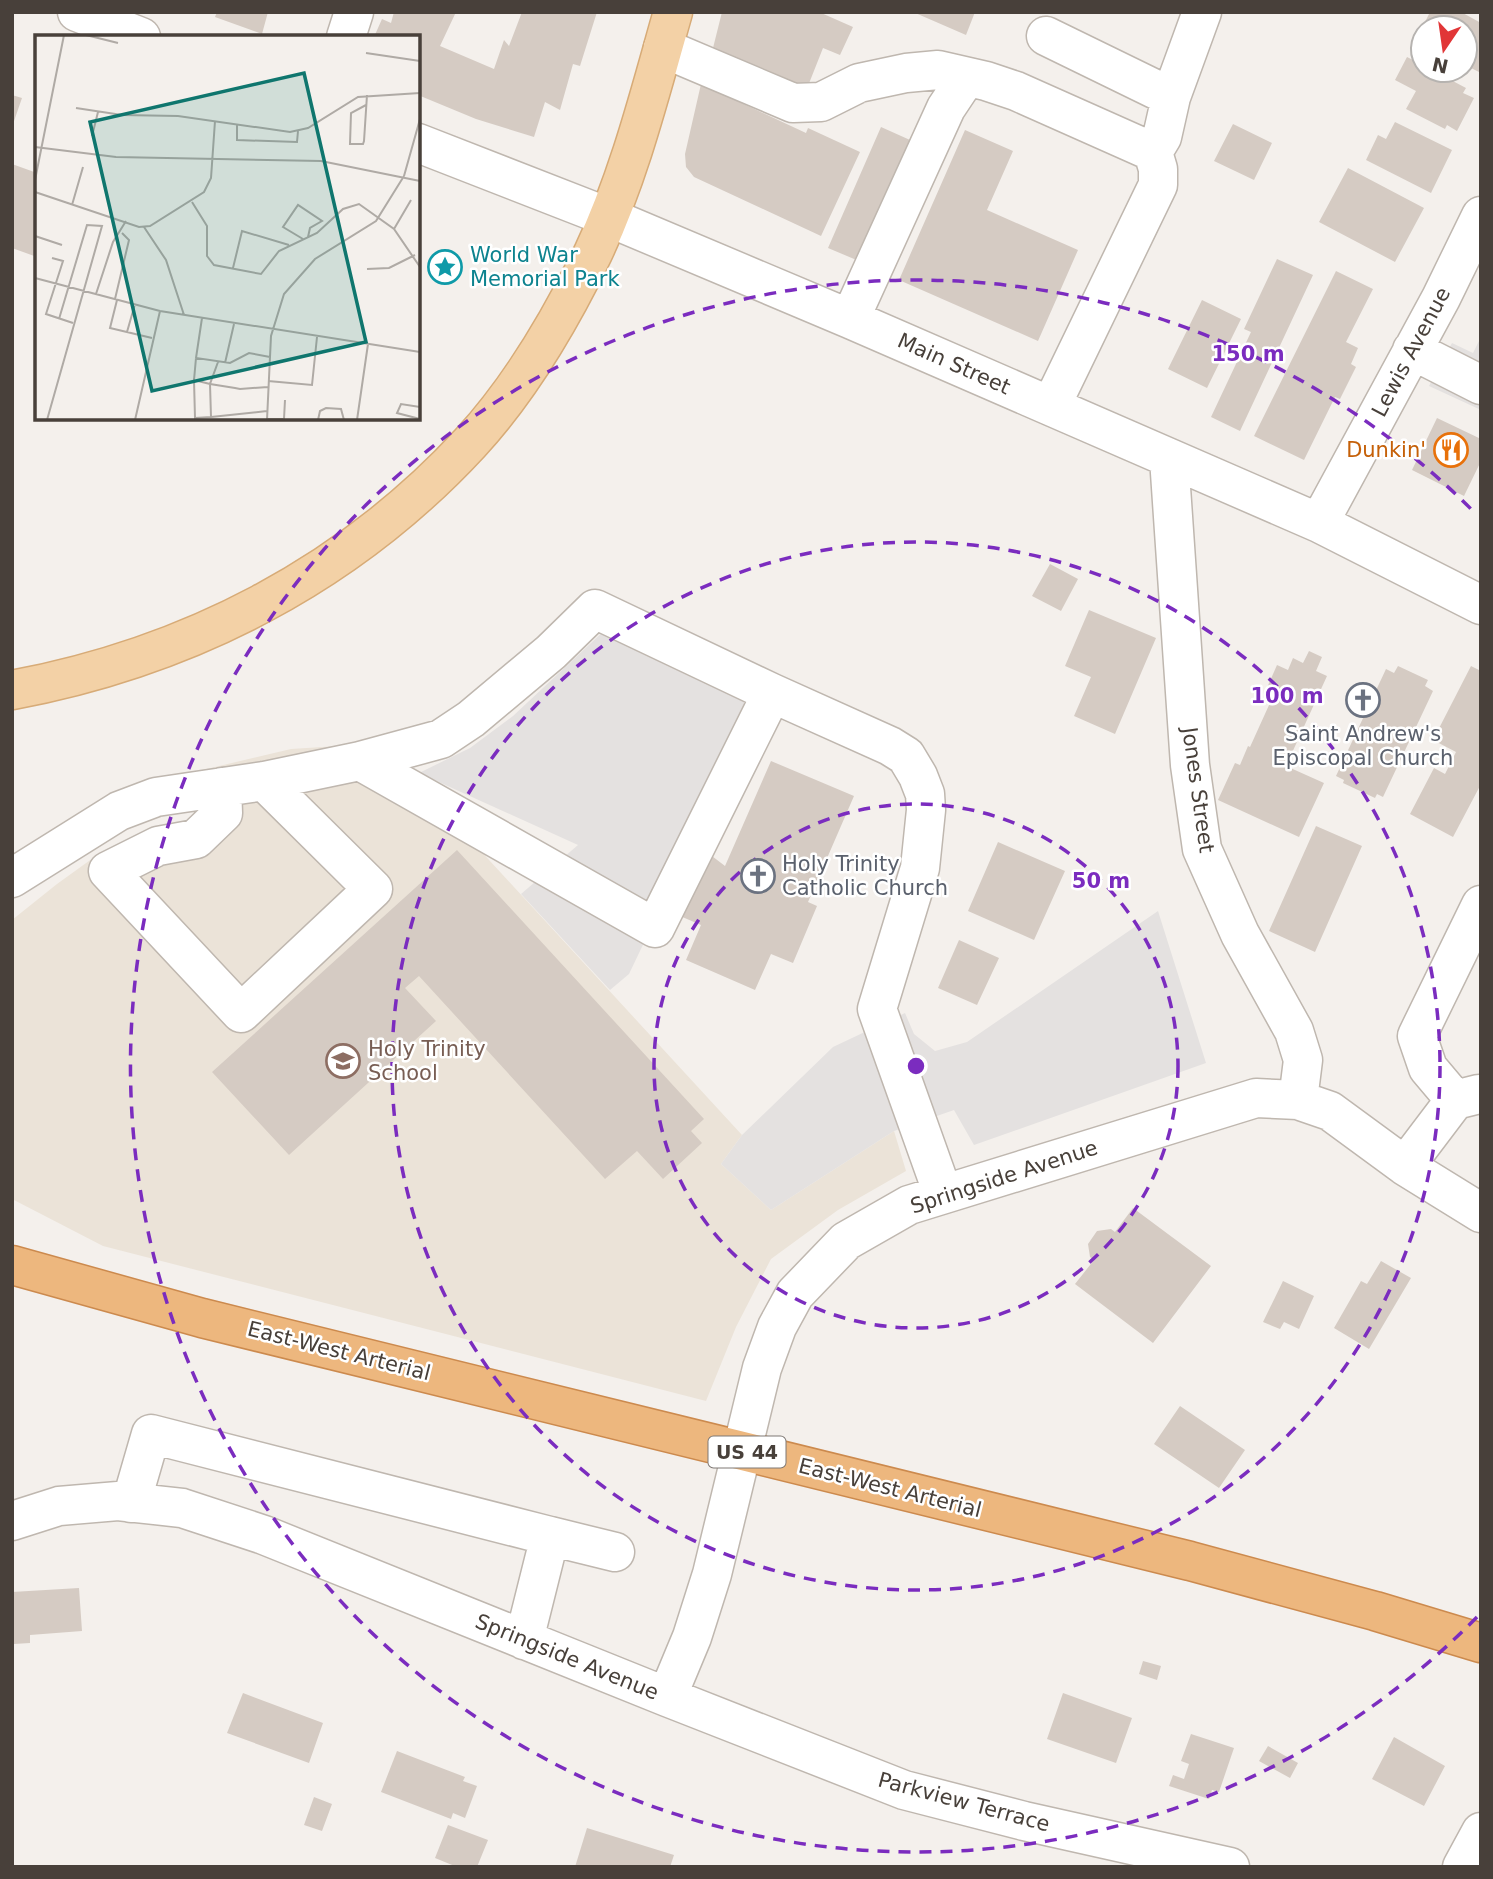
<svg xmlns="http://www.w3.org/2000/svg" width="1493" height="1879" viewBox="0 0 1493 1879" font-family="'DejaVu Sans',sans-serif">
<style>
.education{fill:#ebe3d8}
.parking{fill:#e4e1e0}
.building{fill:#d5cbc3}
.lines{fill:none;stroke-linecap:round;stroke-linejoin:round}
.minor-casing{stroke:#bfb7af;stroke-width:41}
.major-casing{stroke:#d7ab77;stroke-width:41}
.highway-casing{stroke:#cc8a4e;stroke-width:41}
.minor{stroke:#fff;stroke-width:38}
.major{stroke:#f3d1a6;stroke-width:38}
.highway{stroke:#edb77e;stroke-width:38}
.ring{fill:none;stroke:#7b2cbf;stroke-width:3.5;stroke-dasharray:12 9}
.labels{text-anchor:middle;dominant-baseline:central;stroke-width:5;stroke-linejoin:round;paint-order:stroke}
.shield{fill:#fff;stroke:#7f7975;stroke-width:2}
.shield-label{font-size:19px;font-weight:bold;fill:#48403a}
.culture-label{font-size:21px;fill:#0d838f;stroke:#fff;text-anchor:start}
.street-label{font-size:21px;fill:#48403a;stroke:#fff}
.food-label{font-size:21px;fill:#c56008;stroke:#fff;text-anchor:end}
.worship-label{font-size:21px;fill:#5b616d;stroke:#fff}
.education-label{font-size:21px;fill:#785e54;stroke:#fff;text-anchor:start}
.inset-road{fill:none;stroke:#afaaa5;stroke-width:2}
.view{fill:#0f766e;fill-opacity:0.15;stroke:#0f766e;stroke-width:3.5}
.inset-edge{fill:none;stroke:#48403a;stroke-width:3.5}
.centre{fill:#7b2cbf;stroke:#fff;stroke-width:3.5}
.ring-label{font-size:21px;text-anchor:middle;font-weight:bold;fill:#7b2cbf;stroke:#fff;stroke-width:5;stroke-linejoin:round;paint-order:stroke}
</style>
<rect width="100%" height="100%" fill="#f4f0ec"/>
<!-- education -->
<path class="education" d="M369 744 478 848 742 1135 721 1164 771 1210 894 1131 906 1171 838 1210 771 1259 736 1327 706 1401 103 1246 12 1199V920L57 884 100 853 181 824 199 822 198 771 291 749Z"/>
<!-- parking -->
<path class="parking" d="M1481 337V410L1429 386 1452 343 1473 353Z
M606 629 759 702 629 974 610 990 521 894 578 845 419 773 470 748 513 716Z
M1158 911 1206 1063 974 1145 954 1110 894 1131 771 1210 721 1164 742 1135 833 1047 905 1013 914 1034 935 1051 967 1042Z"/>
<!-- building -->
<path class="building" d="M217 12H268L262 34 215 17Z
M394 12H456L440 46 494 69 504 40 509 46 522 12H597L580 66 573 64 560 110 545 102 534 137 476 119 418 95V37H374L382 19 391 23Z
M722 12H819L853 27 840 55 823 48 806 91 712 52Z
M913 12H975L966 35Z
M1430 12H1461L1481 23V73L1465 65V28H1422Z
M1407 57 1423 65V70H1432L1466 88 1463 93 1474 98 1457 131 1447 125 1445 129 1406 109 1416 91 1395 80Z
M701 84 806 133 808 128 860 152 821 236 694 177 686 167 685 154Z
M12 95 22 98 13 124H12Z
M1395 122 1452 150 1431 193 1366 160 1378 135 1386 139Z
M1233 124 1272 143 1254 180 1214 161Z
M881 127 919 144 866 264 828 248Z
M965 130 1013 151 987 210 1078 250 1038 341 899 280Z
M12 164 37 173V257L12 248Z
M1348 168 1424 208 1395 262 1319 222Z
M1277 259 1313 275 1240 431 1211 417 1251 332 1244 329Z
M1336 271 1373 289 1346 342 1358 348 1351 364 1356 367 1340 399 1335 397 1304 460 1254 436Z
M1202 300 1241 319 1207 388 1168 369Z
M1437 418 1481 439V461L1464 496 1412 470Z
M1050 564 1078 579 1061 611 1032 596Z
M1089 610 1156 638 1115 734 1074 716 1091 677 1065 666Z
M1309 651 1322 657 1316 671 1327 676 1286 766 1324 783 1299 837 1218 800 1235 763 1240 765 1248 746 1250 747 1274 694 1266 690 1277 665 1288 670 1293 658 1303 663Z
M1398 666 1428 680 1425 686 1433 691 1383 797 1377 794 1375 798 1343 783 1344 780 1336 776 1386 669 1394 673Z
M1471 666 1481 671V784L1453 837 1410 814 1434 768 1445 774 1456 752 1433 740Z
M771 761 854 796 808 902 817 906 793 963 771 954 755 990 686 960 701 925 680 916 708 853 725 866Z
M1316 826 1362 846 1315 952 1269 931Z
M998 842 1065 871 1034 940 968 911Z
M457 850 704 1119 691 1131 702 1143 663 1179 637 1151 605 1179 419 976 405 988 436 1021 289 1155 212 1072Z
M959 940 999 958 977 1005 938 988Z
M1133 1208 1211 1266 1153 1343 1075 1284 1094 1260 1090 1257 1088 1244 1097 1231 1111 1229 1115 1232Z
M1381 1261 1411 1278 1369 1349 1334 1328 1361 1281 1367 1284Z
M1283 1281 1314 1296 1299 1329 1284 1322 1280 1329 1263 1322Z
M1180 1406 1245 1450 1219 1488 1154 1444Z
M79 1588 82 1631 30 1635V1643L14 1644 12 1592Z
M1143 1661 1161 1666 1157 1680 1139 1674Z
M243 1693 323 1723 309 1763 227 1733Z
M1063 1693 1132 1718 1116 1763 1047 1739Z
M1191 1734 1234 1748 1219 1792 1212 1790 1209 1799 1169 1786 1173 1775 1184 1779 1189 1764 1181 1761Z
M1394 1737 1445 1766 1424 1806 1372 1779Z
M1268 1746 1298 1763 1290 1778 1259 1761Z
M397 1751 465 1777 463 1781 477 1786 465 1818 453 1813 451 1819 381 1792Z
M314 1797 332 1804 322 1831 304 1825Z
M448 1825 488 1840 477 1867H457L435 1858Z
M587 1828 674 1855 670 1867H575Z"/>
<g class="lines">
<!-- minor casing -->
<g class="minor-casing">
<path id="minor" d="M77 12 141 37
M1046 36 1171 97
M346 37 354 12
M663 48 793 103 821 102 859 83 906 73 938 70 986 81 1016 91 1153 152 1158 169V185L1051 406
M418 143 608 217 850 319 1319 523 1481 605
M1153 152 1162 137 1171 97 1202 12
M850 319 946 108 966 78
M1412 350 1481 385
M1169 458 1190 765 1202 849 1240 934 1294 1031 1303 1060 1298 1100
M1319 523 1441 298 1481 216
M360 761 655 928 772 693
M222 787 223 813 196 839 158 846 108 871 241 1013 373 889 264 781
M12 878 119 811 156 797 264 781 360 761 441 739 471 719 551 652 595 609 772 693 890 746 906 756 918 776 925 794 926 810 920 868 877 1009 943 1194
M1455 1100 1428 1068 1417 1036 1481 905
M1405 1166 1455 1100 1479 1094
M131 1503 151 1434 550 1536 524 1640
M12 1521 59 1506 118 1501 182 1508 264 1535 667 1697 904 1790 1024 1821 1230 1867
M550 1536 615 1552
M667 1697 692 1637 712 1574 762 1368 777 1327 795 1294 846 1241 909 1205 1256 1098 1298 1100 1330 1111 1405 1166 1481 1213
M1462 1867 1481 1832"/>
</g>
<!-- major casing -->
<g class="major-casing">
<path id="major" d="M12 690C188 657 347 576 470 443 521 388 560 321 593 253 629 177 650 93 673 12"/>
</g>
<!-- highway casing -->
<g class="highway-casing">
<path id="highway" d="M12 1265 202 1318 1190 1561 1375 1611 1481 1643"/>
</g>
<!-- minor -->
<use href="#minor" class="minor"/>
<!-- major -->
<use href="#major" class="major"/>
<!-- highway -->
<use href="#highway" class="highway"/>
</g>
<!-- distance rings -->
<g class="ring">
<circle cx="916" cy="1066" r="262"/>
<circle cx="916" cy="1066" r="524"/>
<path d="M1477 1617A786 786 0 1 1 1477 515"/>
</g>
<!-- icons -->
<defs>
<g id="sight-ring" transform="scale(1.75)"><circle r="9.5" fill="#fff" stroke="#0f9aa8" stroke-width="1.5"/><path d="M0-6L1.8-2.2L6-1.7L2.9 1.2L3.7 5.4L0 3.3L-3.7 5.4L-2.9 1.2L-6-1.7L-1.8-2.2Z" fill="#0f9aa8"/></g>
<g id="restaurant-ring" transform="scale(1.75)"><circle r="9.5" fill="#fff" stroke="#e8710a" stroke-width="1.5"/><path d="M-5-6h1v4h1v-4h1v4h1v-4h1v5L-1.5 .5V6h-2V.5L-5-1ZM5-6V6H3V1.5H1.5Q1.5-4 5-6Z" fill="#e8710a"/></g>
<g id="church-ring" transform="scale(1.75)"><circle r="9.5" fill="#fff" stroke="#6b7280" stroke-width="1.5"/><path d="M-1.2-6h2.4v3.5h3.3v2.4h-3.3V6h-2.4V-.1h-3.3v-2.4h3.3Z" fill="#6b7280"/></g>
<g id="school-ring" transform="scale(1.75)"><circle r="9.5" fill="#fff" stroke="#8d6e63" stroke-width="1.5"/><path d="M0-5L7-2L0 1L-7-2ZM-4 1L0 2.5L4 1V4Q0 6-4 4Z" fill="#8d6e63"/></g>
</defs>
<g fill-rule="evenodd">
<use href="#sight-ring" x="445" y="267"/>
<use href="#restaurant-ring" x="1451" y="450"/>
<use href="#church-ring" x="1363" y="700"/>
<use href="#church-ring" x="758" y="876"/>
<use href="#school-ring" x="343" y="1061"/>
</g>
<g class="labels">
<!-- shield labels -->
<rect class="shield" x="708.5" y="1436.5" width="77" height="31" rx="5"/>
<g class="shield-label">
<text x="747" y="1452">US 44</text>
</g>
<!-- culture labels -->
<g class="culture-label">
<text x="470" y="255">World War<tspan x="470" dy="24">Memorial Park</tspan></text>
</g>
<!-- street labels -->
<g class="street-label">
<text transform="translate(1411 352) rotate(-62)">Lewis Avenue</text>
<text transform="translate(954 364) rotate(24)">Main Street</text>
<text transform="translate(1198 790) rotate(82)">Jones Street</text>
<text transform="translate(1004 1177) rotate(-18)">Springside Avenue</text>
<text transform="translate(339 1351) rotate(14)">East-West Arterial</text>
<text transform="translate(890 1488) rotate(14)">East-West Arterial</text>
<text transform="translate(567 1657) rotate(22)">Springside Avenue</text>
<text transform="translate(964 1802) rotate(15)">Parkview Terrace</text>
</g>
<!-- food labels -->
<g class="food-label">
<text x="1426" y="450">Dunkin'</text>
</g>
<!-- worship labels -->
<g class="worship-label">
<text x="1363" y="734">Saint Andrew's<tspan x="1363" dy="24">Episcopal Church</tspan></text>
<text x="782" y="864" text-anchor="start">Holy Trinity<tspan x="782" dy="24">Catholic Church</tspan></text>
</g>
<!-- education labels -->
<g class="education-label">
<text x="368" y="1049">Holy Trinity<tspan x="368" dy="24">School</tspan></text>
</g>
</g>
<!-- overview -->
<g transform="translate(35 35)">
<rect width="385" height="385" fill="#f4f0ec"/>
<path class="inset-road" d="M51 0 83 8M331 18 385 26M331 70 316 78 315 109H328L329 106 332 60M41 73 87 80 143 81 255 97 273 93 323 62 385 58M202 89V105L262 107 263 96M57 101 63 77M0 112 81 122 286 126 385 146M369 141 385 84M0 145 29 0M0 157 104 192 115 191 169 157 176 143 180 86M157 167 172 191V221L179 230 226 239 244 216 282 198 308 174 324 169 359 194 385 232M37 170 48 132M109 192 131 225 149 280M359 194 376 165M0 201 27 210M268 204 248 192 263 170 287 186 275 193 273 202M17 223 28 226 11 279 38 288M198 233 207 196 254 210M332 234 354 233 380 220M0 243 125 276 385 317M61 259 78 207 91 186M80 264 94 205 87 198M82 265 75 293 117 303M167 283 161 323 195 328 214 318 235 322M92 297 100 269M183 327 175 349 176 382 160 383 159 345 175 349 200 353 205 354 233 352M190 328 199 289M159 345 161 323M233 346 277 350 282 302M385 372 366 369 362 378 385 384M176 382 232 376M232 384H249L250 365M12 385 67 191 52 190 24 284M100 385 125 276M232 385 236 301 249 259 280 224 341 186 369 141M283 385 285 376 291 373 306 374 309 385M322 385 333 309"/>
<path class="view" d="M269 38 331 307 117 356 55 87Z"/>
<rect width="385" height="385" class="inset-edge"/>
</g>
<circle cx="916" cy="1066" r="10" class="centre"/>
<g class="ring-label">
<text x="1248" y="361">150 m</text>
<text x="1287" y="703">100 m</text>
<text x="1101" y="888">50 m</text>
</g>
<!-- border -->
<rect width="1493" height="1879" fill="none" stroke="#48403a" stroke-width="28"/>
<!-- north arrow -->
<g transform="translate(1444 49) rotate(193)"><circle r="33" fill="#ffffff" stroke="#b6b3b0" stroke-width="2"/>
<path d="M0-5L12 26L0 18L-12 26Z" fill="#e13637"/>
<text y="-10" font-size="19" font-weight="bold" text-anchor="middle" fill="#48403a">N</text>
</g>
</svg>
